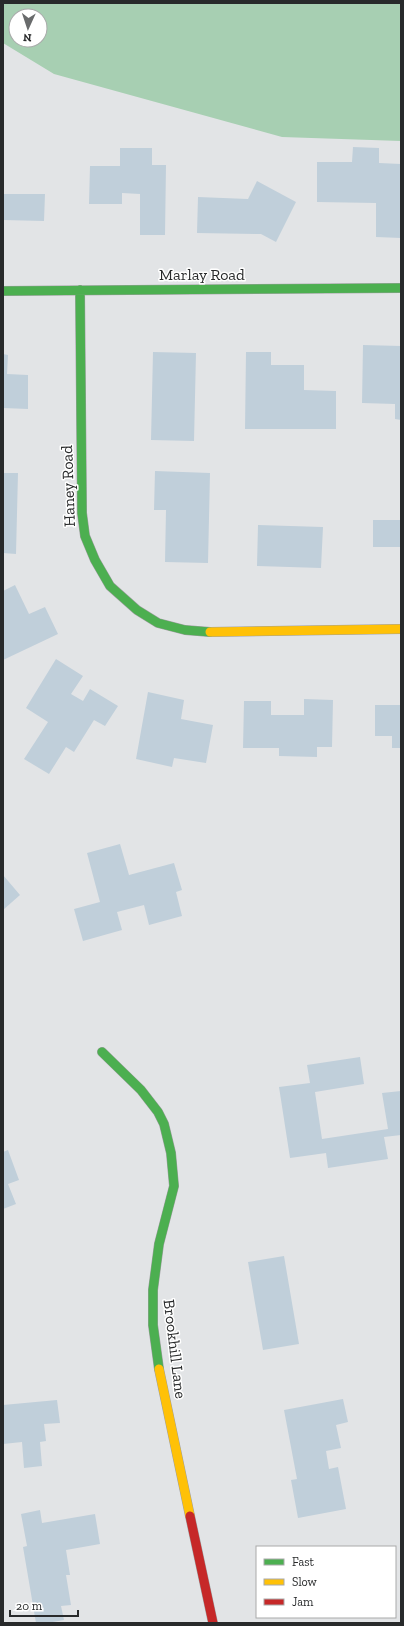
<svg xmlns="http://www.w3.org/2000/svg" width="404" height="1626" viewBox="0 0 404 1626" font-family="'Zilla Slab',serif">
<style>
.forest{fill:#a7cfb2;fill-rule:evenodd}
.building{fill:#c0cfda}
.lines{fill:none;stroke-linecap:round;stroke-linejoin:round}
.fast-casing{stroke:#9d9e9f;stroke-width:10}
.slow-casing{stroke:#9d9e9f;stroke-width:10}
.jam-casing{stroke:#9d9e9f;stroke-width:10}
.fast{stroke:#4caf50;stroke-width:9}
.slow{stroke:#ffc107;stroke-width:9}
.jam{stroke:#c62828;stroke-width:9}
.labels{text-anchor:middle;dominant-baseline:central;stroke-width:3;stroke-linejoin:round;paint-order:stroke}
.street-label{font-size:16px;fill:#282a2b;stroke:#fff}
</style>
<rect width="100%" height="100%" fill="#e2e4e6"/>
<!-- forest -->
<path class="forest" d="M3 3H401V141L282 137 54 74 3 43ZM16 16H40V40H16Z"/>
<!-- building -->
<path class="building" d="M353 147 379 148V163L401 164V238L376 237V203L317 202V162H352Z
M120 148H152V165H166L165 235H140V194L122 193V204H89L90 166H120Z
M257 181 296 202 276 242 261 234 197 233 198 197 248 199Z
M3 194H45L44 221 3 220Z
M363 345 401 346V420L395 419V404L362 403Z
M153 352 196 353 194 441 151 440Z
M246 352H271V365H304V390L336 391V429H245Z
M3 354 8 355 7 374 28 375V409L3 408Z
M155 471 210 473 208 563 165 562 166 510H154Z
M3 473H18L16 554 3 553Z
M373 520H401V547H373Z
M258 525 323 527 321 568 257 566Z
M15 585 29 614 45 607 58 634 3 660V591Z
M56 659 83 676 71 694 83 701 90 689 118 706 105 726 94 720 74 752 66 747 49 774 24 759 48 722 26 708Z
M148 692 184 700 181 719 213 725 206 763 174 758 172 767 136 759Z
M304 699 333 700 332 747H317V757L279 756V748H243L244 701H271V715H304Z
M375 705H401V748H392V736H375Z
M120 844 129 875 174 863 182 890 176 892 182 916 149 925 144 905 117 912 122 930 83 941 74 909 100 902 87 853Z
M3 875 20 895 3 910Z
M360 1057 364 1084 315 1092 322 1139 388 1129 382 1093 401 1091V1135L384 1137 388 1159 328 1168 326 1153 290 1158 279 1087 310 1083 307 1065Z
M8 1150 19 1180 8 1184 16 1204 3 1209V1152Z
M284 1256 299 1344 263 1350 248 1262Z
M343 1399 348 1422 336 1425 341 1448 326 1451 329 1469 338 1467 346 1509 298 1518 291 1480 297 1479 284 1410Z
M57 1400 60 1423 44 1424 46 1441 40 1442 42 1466 24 1468 22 1442 3 1444V1405Z
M40 1510 42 1523 95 1514 100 1544 66 1550 70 1575H66L71 1605 61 1606 64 1620 47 1623H36L23 1547 27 1546 21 1514Z"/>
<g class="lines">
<!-- fast casing -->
<g class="fast-casing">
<path id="fast" d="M80 290 82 513 85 536 95 560 110 586 137 610 158 623 185 630 210 632
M3 291 401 288
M102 1052 141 1090 158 1112 164 1124 171 1153 174 1186 159 1244 153 1290V1325L159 1369"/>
</g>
<!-- slow casing -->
<g class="slow-casing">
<path id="slow" d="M210 632 401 629
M159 1369 190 1516"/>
</g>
<!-- jam casing -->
<g class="jam-casing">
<path id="jam" d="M190 1516 213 1623"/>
</g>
<!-- fast -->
<use href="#fast" class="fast"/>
<!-- slow -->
<use href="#slow" class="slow"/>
<!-- jam -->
<use href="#jam" class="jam"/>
</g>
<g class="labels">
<!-- street labels -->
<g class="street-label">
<text x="202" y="274">Marlay Road</text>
<text transform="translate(68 486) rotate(-92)">Haney Road</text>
<text transform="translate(175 1349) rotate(83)">Brookhill Lane</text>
</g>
</g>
<!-- border -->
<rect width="404" height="1626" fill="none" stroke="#282a2b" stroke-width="8"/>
<!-- legend -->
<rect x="256" y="1546" width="140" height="72" fill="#ffffff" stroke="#a9aaaa"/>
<rect x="264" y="1559" width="20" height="6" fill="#4caf50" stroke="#a9aaaa"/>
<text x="292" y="1566" font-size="12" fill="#282a2b">Fast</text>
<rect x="264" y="1579" width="20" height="6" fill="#ffc107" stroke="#a9aaaa"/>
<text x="292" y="1586" font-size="12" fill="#282a2b">Slow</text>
<rect x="264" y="1599" width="20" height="6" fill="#c62828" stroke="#a9aaaa"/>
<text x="292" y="1606" font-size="12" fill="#282a2b">Jam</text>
<!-- north arrow -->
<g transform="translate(28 28) rotate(183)"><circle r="19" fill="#ffffff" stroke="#a9aaaa"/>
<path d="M0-3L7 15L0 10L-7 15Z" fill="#696b6c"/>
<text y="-6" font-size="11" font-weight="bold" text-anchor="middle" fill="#282a2b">N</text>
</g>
<!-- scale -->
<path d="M10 1610v6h68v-6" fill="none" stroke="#282a2b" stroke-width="2"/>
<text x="16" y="1610" font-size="12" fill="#282a2b" stroke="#ffffff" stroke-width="3" paint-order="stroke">20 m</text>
</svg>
